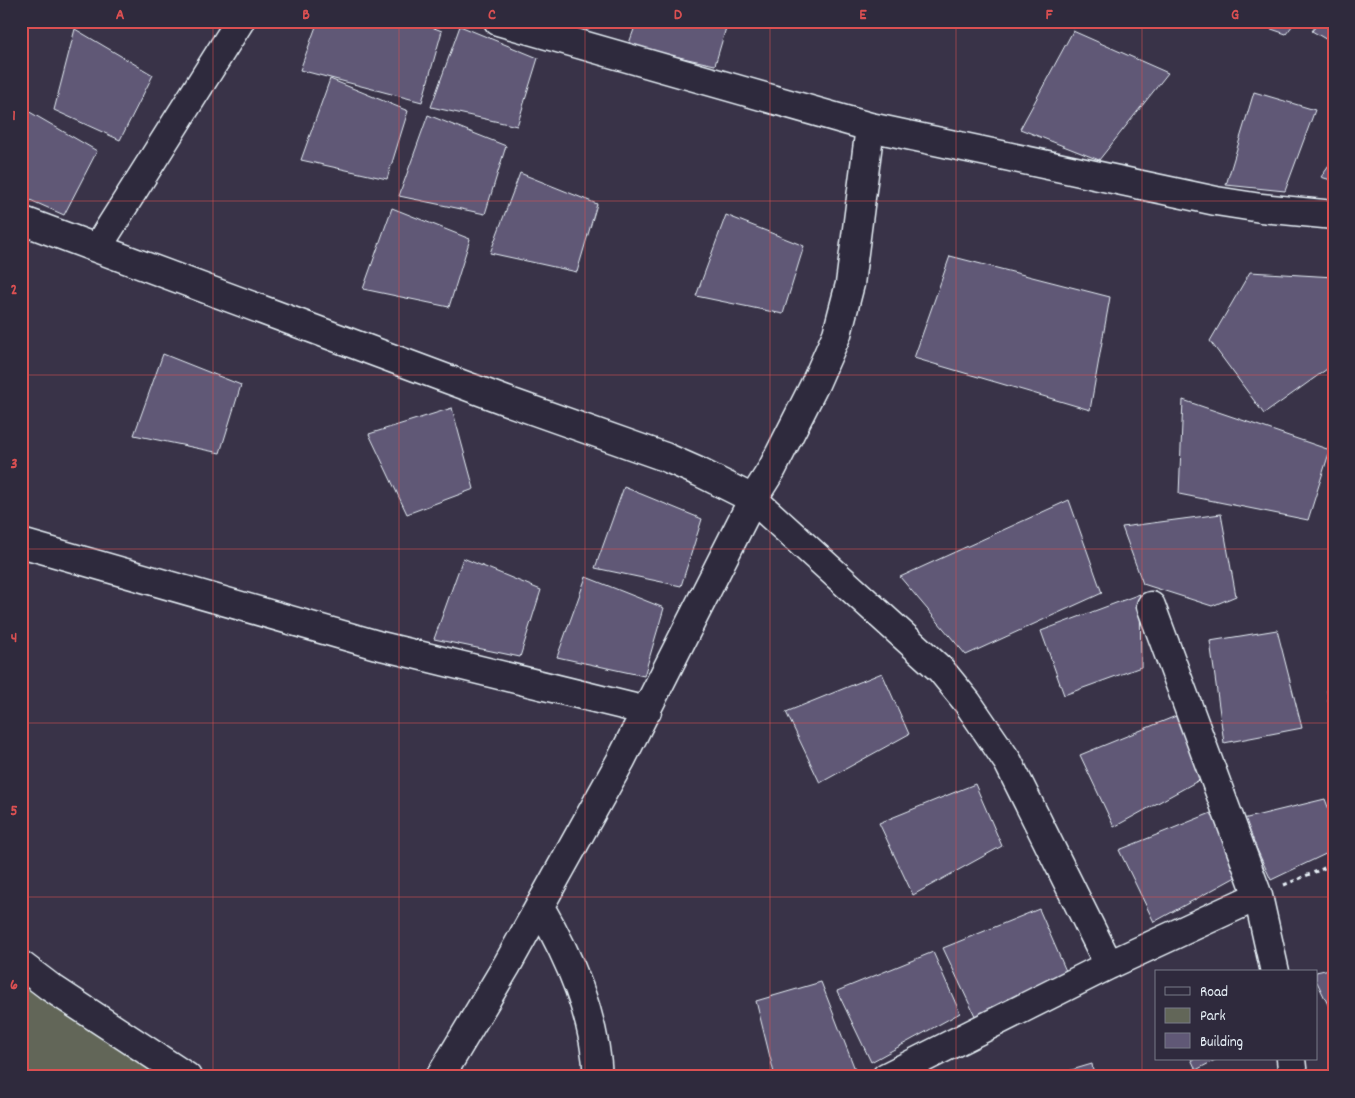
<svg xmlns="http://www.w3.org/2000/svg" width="1355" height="1098" viewBox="0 0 1355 1098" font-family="Dekko,sans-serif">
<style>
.green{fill:#626658;stroke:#a5aca8}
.building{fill:#605876;stroke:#e8f1f8}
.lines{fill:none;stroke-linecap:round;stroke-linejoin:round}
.street-casing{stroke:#e8f1f8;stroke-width:31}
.path{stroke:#e8f1f8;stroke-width:3;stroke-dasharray:4 4;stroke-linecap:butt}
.street{stroke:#2f2a3d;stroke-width:28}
.grid{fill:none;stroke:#da5052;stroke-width:1;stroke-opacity:0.55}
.neatline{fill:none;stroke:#da5052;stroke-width:2}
.grid-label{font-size:16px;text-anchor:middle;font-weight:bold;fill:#da5052}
</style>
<rect width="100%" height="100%" fill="#393348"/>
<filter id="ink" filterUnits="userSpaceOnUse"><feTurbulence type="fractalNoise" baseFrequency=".02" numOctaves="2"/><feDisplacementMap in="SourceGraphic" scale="10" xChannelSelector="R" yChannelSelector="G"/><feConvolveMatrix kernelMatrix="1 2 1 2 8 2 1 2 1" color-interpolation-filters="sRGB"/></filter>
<g filter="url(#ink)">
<!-- green -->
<path class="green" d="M21 979 161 1077H21Z"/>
<!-- building -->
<path class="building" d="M318 21H416L442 31 422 102 300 70Z
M637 21H728L715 65 628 46Z
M1248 21H1296L1286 34Z
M1320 21H1334V44L1312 31Z
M460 26 538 58 517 126 431 107Z
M75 29 153 75 120 140 54 110Z
M1073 31 1168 73 1099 160 1020 129Z
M330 79 408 111 387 179 301 160Z
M1254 92 1315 110 1285 191 1226 185Z
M21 107 97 151 64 215 21 196Z
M428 115 506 146 485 214 399 196Z
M1334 159V181L1321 177Z
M520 173 597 204 577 272 490 253Z
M392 208 470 239 449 307 363 289Z
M726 215 804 246 783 314 696 296Z
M950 256 1110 297 1090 410 914 358Z
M1250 272 1334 277V364L1264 414 1210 341Z
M163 354 241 385 220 453 134 435Z
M1183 400 1330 450 1308 520 1179 494Z
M452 408 474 489 407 514 369 434Z
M624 487 702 519 681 586 595 568Z
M1069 500 1102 593 966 655 900 577Z
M1221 514 1236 596 1212 606 1143 584 1122 527Z
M463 558 541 590 520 657 434 639Z
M586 577 664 608 644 676 557 657Z
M1140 594 1141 667 1064 695 1041 631Z
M1277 630 1302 728 1224 743 1210 641Z
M882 673 909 734 820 783 786 712Z
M1334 689V751L1327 690Z
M1176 716 1203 778 1114 827 1080 755Z
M975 784 1002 846 913 895 879 823Z
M1325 799 1334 823V850L1271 880 1243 819Z
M1216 811 1243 873 1154 922 1119 850Z
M1039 909 1066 971 977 1020 943 948Z
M933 952 960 1013 871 1062 837 991Z
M1334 968V1017L1316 980V972Z
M821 982 858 1077H775L756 1001Z
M1191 1059H1217L1196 1070Z
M1092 1064 1094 1077H1048Z
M1334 1067V1077H1331L1330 1071Z
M1196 1070 1199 1077H1158Z"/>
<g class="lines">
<!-- street casing -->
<g class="street-casing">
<path id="street" d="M498 21 870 127 1216 201 1261 208 1334 215
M21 220 504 400 665 457 699 472 753 499 941 670 967 702 1008 762 1109 965
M97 248 240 21
M21 543 377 645 647 711
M1151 606 1258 896 1275 972
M540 907C570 959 595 1016 598 1077
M21 965 50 987 187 1077
M1291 1059 1293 1077
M440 1077 507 965 621 760 753 499 772 469 815 384 837 334 850 284 870 127
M886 1077 1109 965 1258 896"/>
</g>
<!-- path -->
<path class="path" d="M1284 885 1334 864"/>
<!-- street -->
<use href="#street" class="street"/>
</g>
</g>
<!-- grid -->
<path class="grid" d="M213 21V1077M399 21V1077M585 21V1077M770 21V1077M956 21V1077M1142 21V1077M21 201H1334M21 375H1334M21 549H1334M21 723H1334M21 897H1334"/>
<!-- margin -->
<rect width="1355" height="1098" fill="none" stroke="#2f2a3d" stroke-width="55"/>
<!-- legend -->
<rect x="1155" y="970" width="162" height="90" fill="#2f2a3d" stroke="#797a88"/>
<rect x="1165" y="987" width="25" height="8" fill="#2f2a3d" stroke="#797a88"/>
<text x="1200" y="996" font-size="15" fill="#e8f1f8">Road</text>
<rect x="1165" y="1008" width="25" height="15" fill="#626658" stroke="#797a88"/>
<text x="1200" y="1020" font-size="15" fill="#e8f1f8">Park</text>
<rect x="1165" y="1033" width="25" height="15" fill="#605876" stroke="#797a88"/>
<text x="1200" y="1046" font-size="15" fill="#e8f1f8">Building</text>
<rect x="28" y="28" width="1300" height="1042" class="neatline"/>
<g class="grid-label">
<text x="120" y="19">A</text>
<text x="306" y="19">B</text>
<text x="492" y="19">C</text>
<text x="678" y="19">D</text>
<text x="863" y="19">E</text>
<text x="1049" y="19">F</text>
<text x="1235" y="19">G</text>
<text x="14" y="120">1</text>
<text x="14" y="294">2</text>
<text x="14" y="468">3</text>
<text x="14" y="642">4</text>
<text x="14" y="815">5</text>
<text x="14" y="989">6</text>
</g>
</svg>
